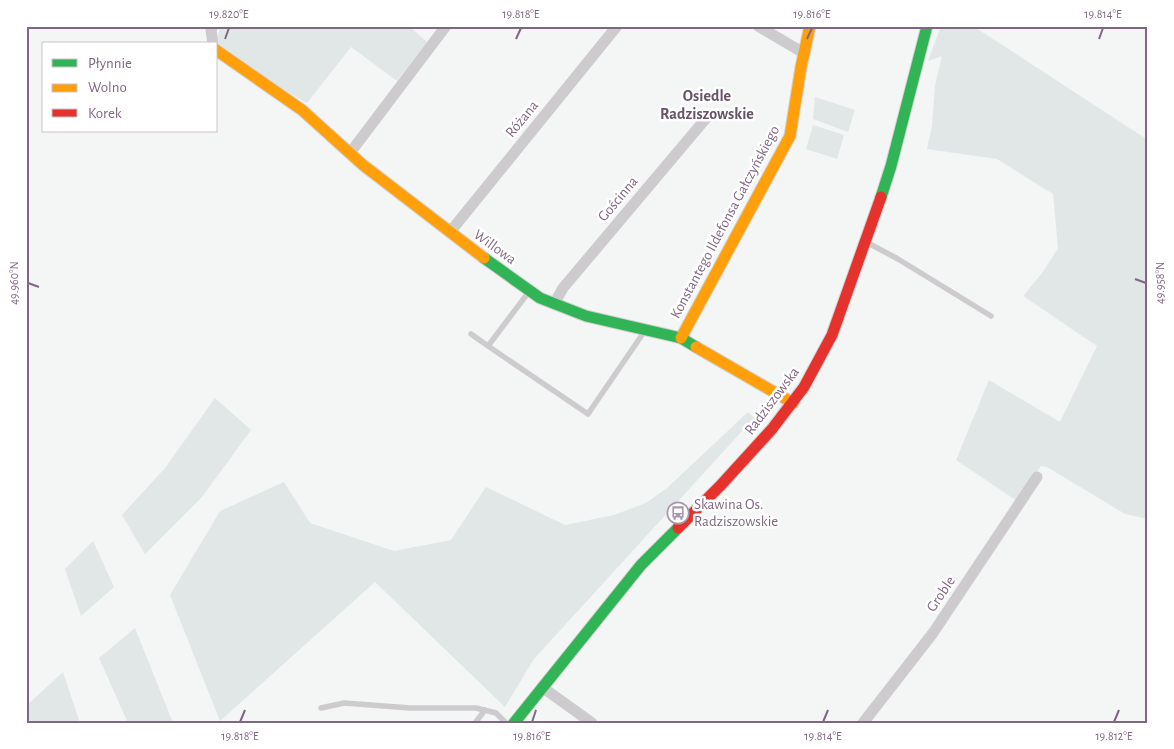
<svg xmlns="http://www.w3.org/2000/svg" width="1174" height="749" viewBox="0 0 1174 749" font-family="'Alegreya Sans',sans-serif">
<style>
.green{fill:#e1e7e7}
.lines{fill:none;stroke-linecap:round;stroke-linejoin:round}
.fast-casing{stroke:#d3d2d4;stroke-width:13}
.slow-casing{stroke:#d3d2d4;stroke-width:13}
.jam-casing{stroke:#d3d2d4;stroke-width:13}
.lane{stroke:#cdcbce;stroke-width:5.5}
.street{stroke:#cdcbce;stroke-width:11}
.fast{stroke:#30b455;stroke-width:11}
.slow{stroke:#ff9f0a;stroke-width:11}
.jam{stroke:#e5322d;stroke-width:11}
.ticks{fill:none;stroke:#816684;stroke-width:2}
.labels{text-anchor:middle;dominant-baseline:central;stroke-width:5;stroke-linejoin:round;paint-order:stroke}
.street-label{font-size:15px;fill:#816684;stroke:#fff}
.poi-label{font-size:15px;fill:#816684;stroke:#fff;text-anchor:start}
.neighbourhood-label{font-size:16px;font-weight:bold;fill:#675469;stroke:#fff}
.neatline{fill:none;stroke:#816684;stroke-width:2}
.ticks-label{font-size:12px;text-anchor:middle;fill:#816684}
</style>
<rect width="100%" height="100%" fill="#f4f5f5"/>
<!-- green -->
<path class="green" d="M220 26H409L427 42 397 81 351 47 307 103 289 93 219 44 218 37Z
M941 26H973L1148 140V432L1145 438 1148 440V519L1125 514 1047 467 1041 466 1017 501 956 460 989 380 1060 422 1097 346 1023 296 1043 272 1058 248 1053 194 997 159 927 149 932 126 935 85 942 56 928 61Z
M815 97 855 110 848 132 813 119Z
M813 125 844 135 837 159 806 149Z
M215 398 251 430 202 497 145 554 122 515 165 468Z
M748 412 754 418 534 659 505 707 375 582 220 721 170 595 220 511 284 482 310 523 394 551 451 540 486 487 565 525 614 515 646 503 667 488Z
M93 541 114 587 81 616 65 569Z
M135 628 173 723H128L99 658Z
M63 672 80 723H26V706Z"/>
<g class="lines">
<!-- fast casing -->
<g class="fast-casing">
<path id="fast" d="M881 197 891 166 927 26
M484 258 540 298 586 316 681 338 696 347
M514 723 641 565 678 528"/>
</g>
<!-- slow casing -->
<g class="slow-casing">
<path id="slow" d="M216 50 302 110 363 165 484 258
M681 338 790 136 801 67 810 26
M696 347 793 403"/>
</g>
<!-- jam casing -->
<g class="jam-casing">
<path id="jam" d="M678 528 721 485 772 429 804 387 832 335 881 197"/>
</g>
<!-- lane -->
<path class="lane" d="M868 243 898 259 991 316
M471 334 488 346 528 293
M488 346 588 414 644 332
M321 708 344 703 410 708H476L496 713 506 723
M475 723 485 710"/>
<!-- street -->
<path class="street" d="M758 26 802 52
M213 44 211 30 213 26
M350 153 446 26
M450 232 617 26
M554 304 563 288 708 116
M542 687 592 723
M863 723 933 633 1037 477"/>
<!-- fast -->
<use href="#fast" class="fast"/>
<!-- slow -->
<use href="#slow" class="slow"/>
<!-- jam -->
<use href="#jam" class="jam"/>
</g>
<!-- ticks -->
<path class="ticks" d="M225 39 229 28M516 39 521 28M807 39 812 28M1099 39 1103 28M1135 279 1146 283M28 283 39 287M240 722 245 710M532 722 536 710M823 722 828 710M1114 722 1119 710"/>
<!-- icons -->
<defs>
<g id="bus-ring" transform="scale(1.125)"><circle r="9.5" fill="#fff" stroke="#a998ac" stroke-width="1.5"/><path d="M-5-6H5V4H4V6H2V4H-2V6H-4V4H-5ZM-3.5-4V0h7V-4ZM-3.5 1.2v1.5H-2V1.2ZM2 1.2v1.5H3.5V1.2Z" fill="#a998ac"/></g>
</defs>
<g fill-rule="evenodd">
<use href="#bus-ring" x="678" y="513"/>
</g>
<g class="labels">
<!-- street labels -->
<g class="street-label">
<text transform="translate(522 119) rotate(-51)">Różana</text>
<text transform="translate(618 199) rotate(-50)">Gościnna</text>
<text transform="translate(725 222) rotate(-62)">Konstantego Ildefonsa Gałczyńskiego</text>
<text transform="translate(495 247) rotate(36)">Willowa</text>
<text transform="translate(772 401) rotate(-53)">Radziszowska</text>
<text transform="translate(941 594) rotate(-56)">Groble</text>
</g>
<!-- poi labels -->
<g class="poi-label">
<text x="694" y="504">Skawina Os.<tspan x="694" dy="17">Radziszowskie</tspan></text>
</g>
<!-- neighbourhood labels -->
<g class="neighbourhood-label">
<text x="707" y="96">Osiedle<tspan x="707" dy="18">Radziszowskie</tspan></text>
</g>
</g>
<!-- border -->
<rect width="1174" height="749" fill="none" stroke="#ffffff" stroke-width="55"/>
<!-- legend -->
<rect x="42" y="42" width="175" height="90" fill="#ffffff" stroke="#cdc2ce"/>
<rect x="52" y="59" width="25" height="8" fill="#30b455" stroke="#cdc2ce"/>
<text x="88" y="68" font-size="15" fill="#816684">Płynnie</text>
<rect x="52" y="84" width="25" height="8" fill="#ff9f0a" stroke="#cdc2ce"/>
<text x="88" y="92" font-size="15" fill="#816684">Wolno</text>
<rect x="52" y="109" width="25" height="8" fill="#e5322d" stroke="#cdc2ce"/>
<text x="88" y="118" font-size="15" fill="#816684">Korek</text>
<rect x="28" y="28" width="1118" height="694" class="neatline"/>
<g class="ticks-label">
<text x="229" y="18">19.820°E</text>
<text x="521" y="18">19.818°E</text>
<text x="812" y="18">19.816°E</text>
<text x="1103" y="18">19.814°E</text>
<text transform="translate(14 283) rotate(-90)" y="4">49.960°N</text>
<text transform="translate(1160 283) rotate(-90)" y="4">49.958°N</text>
<text x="240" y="740">19.818°E</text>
<text x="532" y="740">19.816°E</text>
<text x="823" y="740">19.814°E</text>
<text x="1114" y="740">19.812°E</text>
</g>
</svg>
